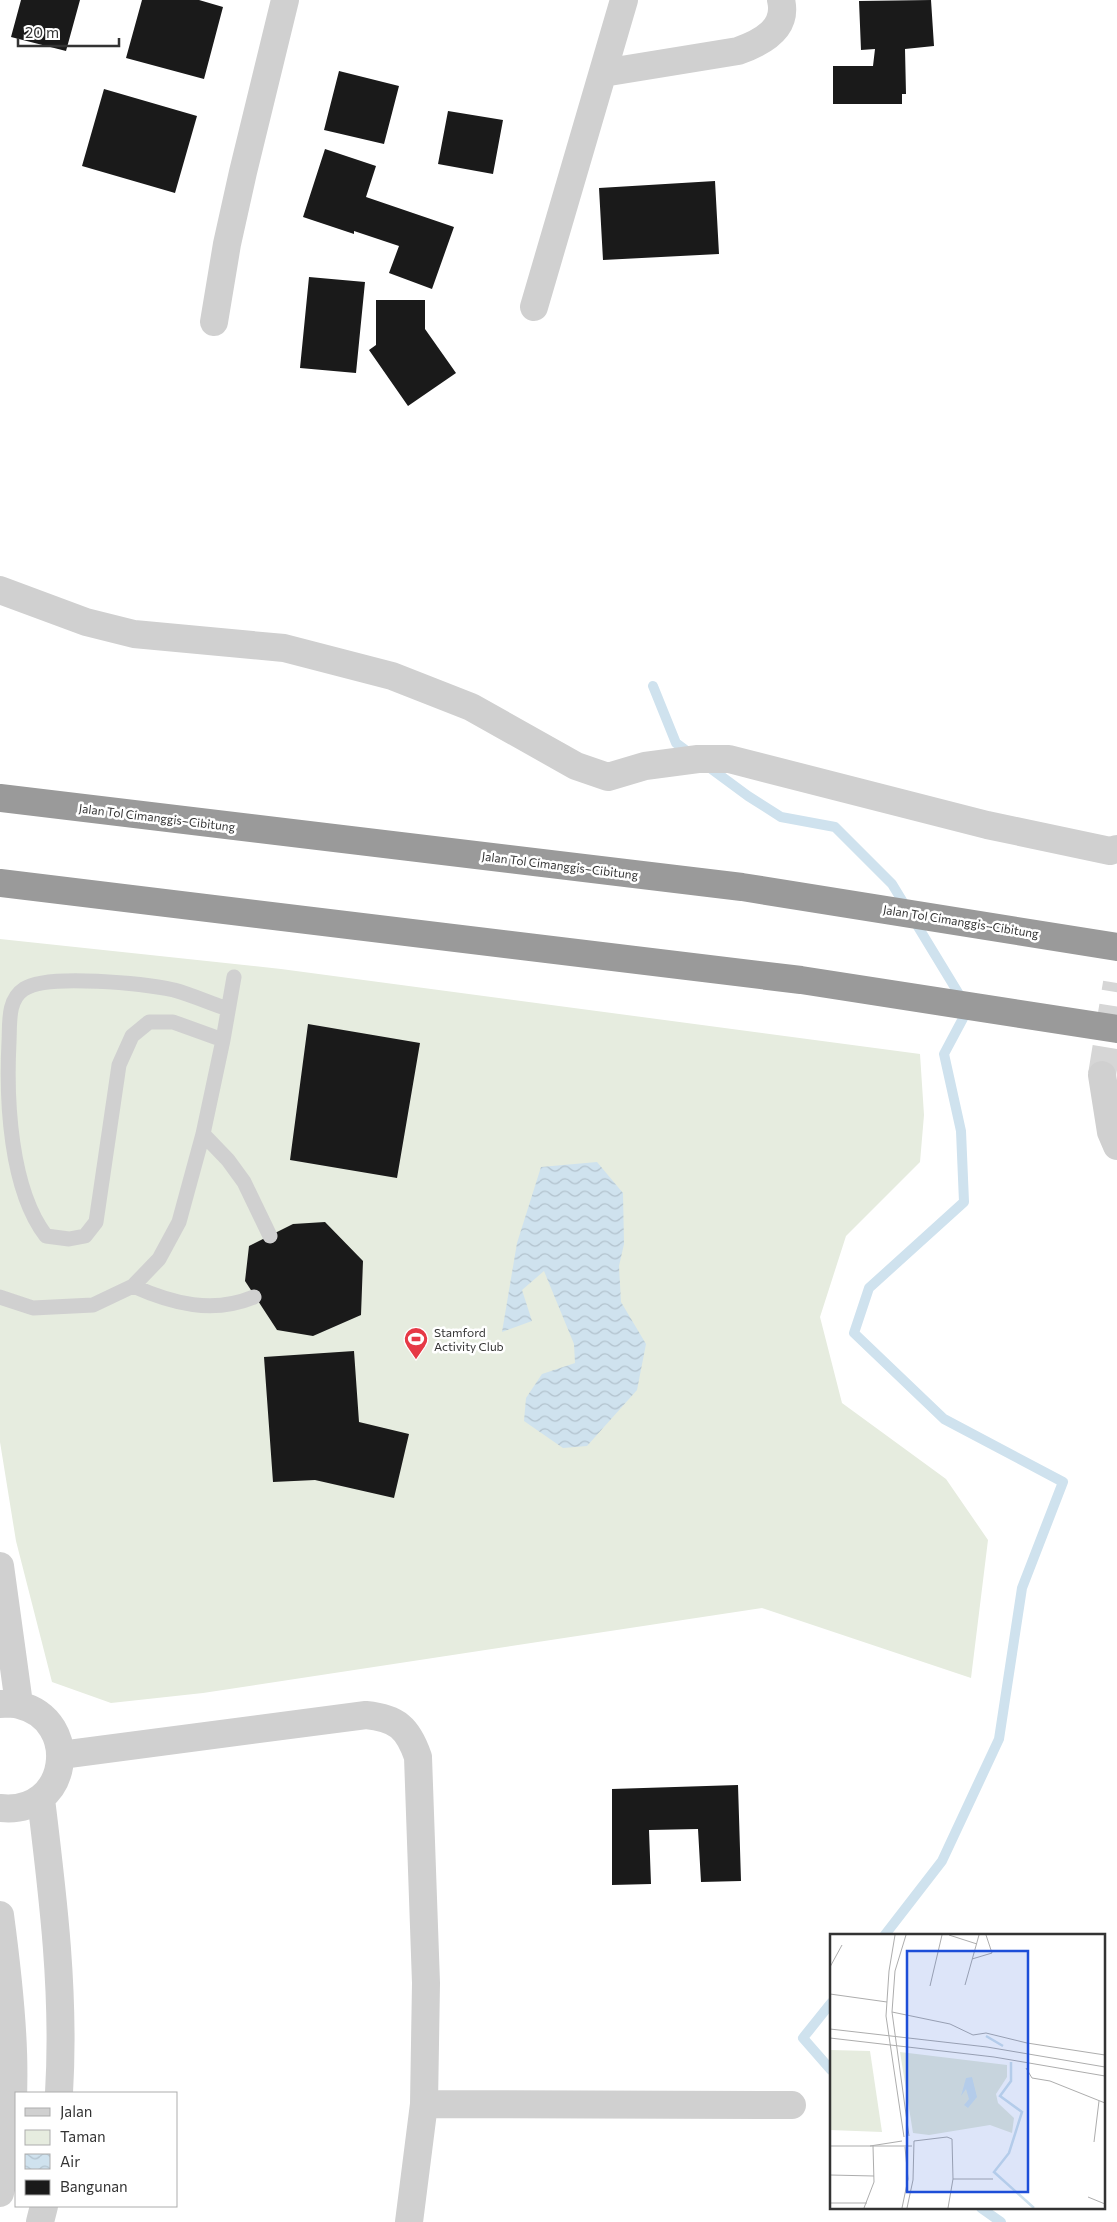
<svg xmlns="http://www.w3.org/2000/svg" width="1117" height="2222" viewBox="0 0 1117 2222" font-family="Commissioner,sans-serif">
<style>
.park{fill:#e6ecdf}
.water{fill:url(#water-waves)}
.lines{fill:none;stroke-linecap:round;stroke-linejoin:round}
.stream{stroke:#cfe2ee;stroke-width:10}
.building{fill:#1a1a1a}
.street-tunnel{stroke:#d6d6d6;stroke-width:28;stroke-dasharray:28 14;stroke-linecap:butt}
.lane{stroke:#d0d0d0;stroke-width:15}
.street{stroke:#d0d0d0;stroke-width:28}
.highway{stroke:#9a9a9a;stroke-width:28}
.labels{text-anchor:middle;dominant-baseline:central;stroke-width:5;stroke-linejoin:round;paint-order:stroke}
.street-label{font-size:12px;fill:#333;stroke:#fff}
.poi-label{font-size:12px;fill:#333;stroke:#fff;text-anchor:start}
.inset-river{fill:none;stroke:#cfe2ee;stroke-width:2.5}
.inset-road{fill:none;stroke:#adadad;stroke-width:1}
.view{fill:#1d4ed8;fill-opacity:0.15;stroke:#1d4ed8;stroke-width:2.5}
.inset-edge{fill:none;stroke:#333;stroke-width:2.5}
</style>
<defs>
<pattern id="water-waves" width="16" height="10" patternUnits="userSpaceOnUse" patternTransform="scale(1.25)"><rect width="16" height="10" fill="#cfe2ee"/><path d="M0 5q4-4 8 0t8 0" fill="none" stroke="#b2c2cd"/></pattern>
</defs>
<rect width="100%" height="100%" fill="#fff"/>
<!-- park -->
<path class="park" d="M0 939 281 969 920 1054 924 1115 920 1162 846 1236 820 1317 842 1403 946 1479 988 1540 971 1678 762 1608 203 1693 111 1703 52 1682 16 1541 0 1442Z"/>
<!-- water -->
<path class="water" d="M597 1162 623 1193 624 1244 619 1266 621 1302 646 1344 637 1390 587 1446 563 1448 524 1421 526 1398 542 1374 575 1363 574 1344 544 1271 522 1290 532 1321 502 1332 517 1243 541 1167Z"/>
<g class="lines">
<!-- stream -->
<path class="stream" d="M653 686 676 743 692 755
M706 765 748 796 781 817 835 827 892 884 968 1009 944 1054 961 1131 964 1202 869 1288 854 1333 944 1419 1063 1482 1022 1588 999 1739 942 1861 884 1936
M831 2003 803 2038 831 2070
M981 2208 1001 2222"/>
</g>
<!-- building -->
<path class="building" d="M21 0H80L66 51 11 37Z
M142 0H199L223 7 204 79 126 58Z
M931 0 934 46 905 49 906 94H902V104H833V66H873L875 49 861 50 859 1Z
M339 71 399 86 384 144 324 130Z
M104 89 197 116 175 193 82 166Z
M448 111 503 120 493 174 438 164Z
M325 149 376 166 366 197 454 227 432 289 389 273 399 246 354 231V234L303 217Z
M715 181 719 254 603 260 599 188Z
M309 277 365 282 356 373 300 368Z
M376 300H425V329L456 373 408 406 369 350 376 345Z
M308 1024 420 1043 397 1178 290 1160Z
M325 1222 363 1261 361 1315 313 1336 277 1330 245 1281 249 1246 293 1224Z
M354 1351 359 1422 409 1434 394 1498 315 1480 273 1482 264 1357Z
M738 1785 741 1881 701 1882 698 1829 649 1830 651 1884 612 1885V1789Z"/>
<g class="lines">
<!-- street-tunnel -->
<path class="street-tunnel" d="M1102 1075 1117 983"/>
<!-- lane -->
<path class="lane" d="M223 1040 173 1022H149L132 1036 119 1065 96 1222 85 1236 69 1239 46 1236C10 1189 6 1100 9 1042 10 1024 7 1000 24 989 47 973 146 984 174 990 192 995 210 1003 228 1009
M203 1134 228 1160 244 1182 270 1236
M133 1286C173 1304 213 1314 254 1297
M0 1297 33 1308 93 1305 133 1286 159 1259 179 1222 203 1134 223 1040 234 977"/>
<!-- street -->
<path class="street" d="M603 73 738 51C761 43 788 29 781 0
M534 307 624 0
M214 322 227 244 243 172 285 0
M0 590 86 622 134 634 284 648 392 676 471 707 576 766 608 777 645 766 698 759H729L987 825 1110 851 1117 849
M1102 1075 1111 1132 1117 1146
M0 1566 19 1704
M0 1704C6 1704 14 1703 19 1705 82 1720 70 1816 0 1808
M61 1755 366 1715C397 1718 408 1728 418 1757L426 1983 424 2104 409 2222
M41 1799C53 1897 65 1994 59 2093
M0 1915C12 2005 23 2104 0 2193
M424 2104 792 2105
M40 2222 44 2206"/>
<!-- highway -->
<path class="highway" d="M0 798 742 887 1117 947
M0 883 801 980 1117 1029"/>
</g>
<!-- icons -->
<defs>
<g id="stadium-pin" transform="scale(1.25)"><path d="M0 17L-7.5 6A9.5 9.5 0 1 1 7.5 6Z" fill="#e63946" stroke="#fff"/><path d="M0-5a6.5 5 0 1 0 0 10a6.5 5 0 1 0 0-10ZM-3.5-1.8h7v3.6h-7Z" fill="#fff"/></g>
</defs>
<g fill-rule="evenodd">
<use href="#stadium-pin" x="416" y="1339"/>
</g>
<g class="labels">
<!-- street labels -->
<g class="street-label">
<text transform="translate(157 817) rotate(7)">Jalan Tol Cimanggis–Cibitung</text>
<text transform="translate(560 865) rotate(7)">Jalan Tol Cimanggis–Cibitung</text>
<text transform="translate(961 921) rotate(9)">Jalan Tol Cimanggis–Cibitung</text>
</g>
<!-- poi labels -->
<g class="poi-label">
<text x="434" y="1332">Stamford<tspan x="434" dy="14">Activity Club</tspan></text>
</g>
</g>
<!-- overview -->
<g transform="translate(830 1934)">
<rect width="275" height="275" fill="#fff"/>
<path d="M0 116 40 117 52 198 0 196Z" fill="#e6ecdf"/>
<path d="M70 118 177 131V143L166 160 168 169 184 184 182 199 160 191 99 201 83 199Z" fill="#e6ecdf"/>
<path d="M142 143 147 163 138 174 134 171 139 165 136 155 131 162 136 144Z" fill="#cfe2ee"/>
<path class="inset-river" d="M156 102 173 112M181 128V147L170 162 192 178 179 219 164 238 204 274"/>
<path class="inset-road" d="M65 1 59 37 56 82 74 203M76 1 65 37 62 78 79 202M119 1 147 10M142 25 162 19 156 1M0 33 12 11M135 51 149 1M100 52 112 1M0 60 57 68M62 78 120 90 143 101 156 99 197 109 275 121M0 95 157 113 275 133M0 104 164 123 275 142M196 134 202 144 220 147 275 169M84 207 117 203 122 205 123 245 118 274M264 208 269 167M0 212H82M40 212 72 207M0 241 44 242M123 245H163M258 263 275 270M0 269H37M34 274 44 248 43 212M72 274 78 245 75 213M77 274 83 246 84 207"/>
<path class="view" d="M77 17H198V258H77Z"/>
<rect width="275" height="275" class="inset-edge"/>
</g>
<!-- legend -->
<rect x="15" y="2092" width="162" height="115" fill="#ffffff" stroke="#adadad"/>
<rect x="25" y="2108" width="25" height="8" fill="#d0d0d0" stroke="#adadad"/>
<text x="60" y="2117" font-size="15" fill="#333333">Jalan</text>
<rect x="25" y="2130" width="25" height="15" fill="#e6ecdf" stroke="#adadad"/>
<text x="60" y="2142" font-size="15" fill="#333333">Taman</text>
<rect x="25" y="2154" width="25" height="15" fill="url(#water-waves)" stroke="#adadad"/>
<text x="60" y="2167" font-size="15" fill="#333333">Air</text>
<rect x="25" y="2180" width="25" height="15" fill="#1a1a1a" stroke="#adadad"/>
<text x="60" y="2192" font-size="15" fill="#333333">Bangunan</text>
<!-- scale -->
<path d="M18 38v8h101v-8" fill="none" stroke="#333333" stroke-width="2.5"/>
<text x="25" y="38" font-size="15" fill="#333333" stroke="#ffffff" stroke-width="4" paint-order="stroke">20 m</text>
</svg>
